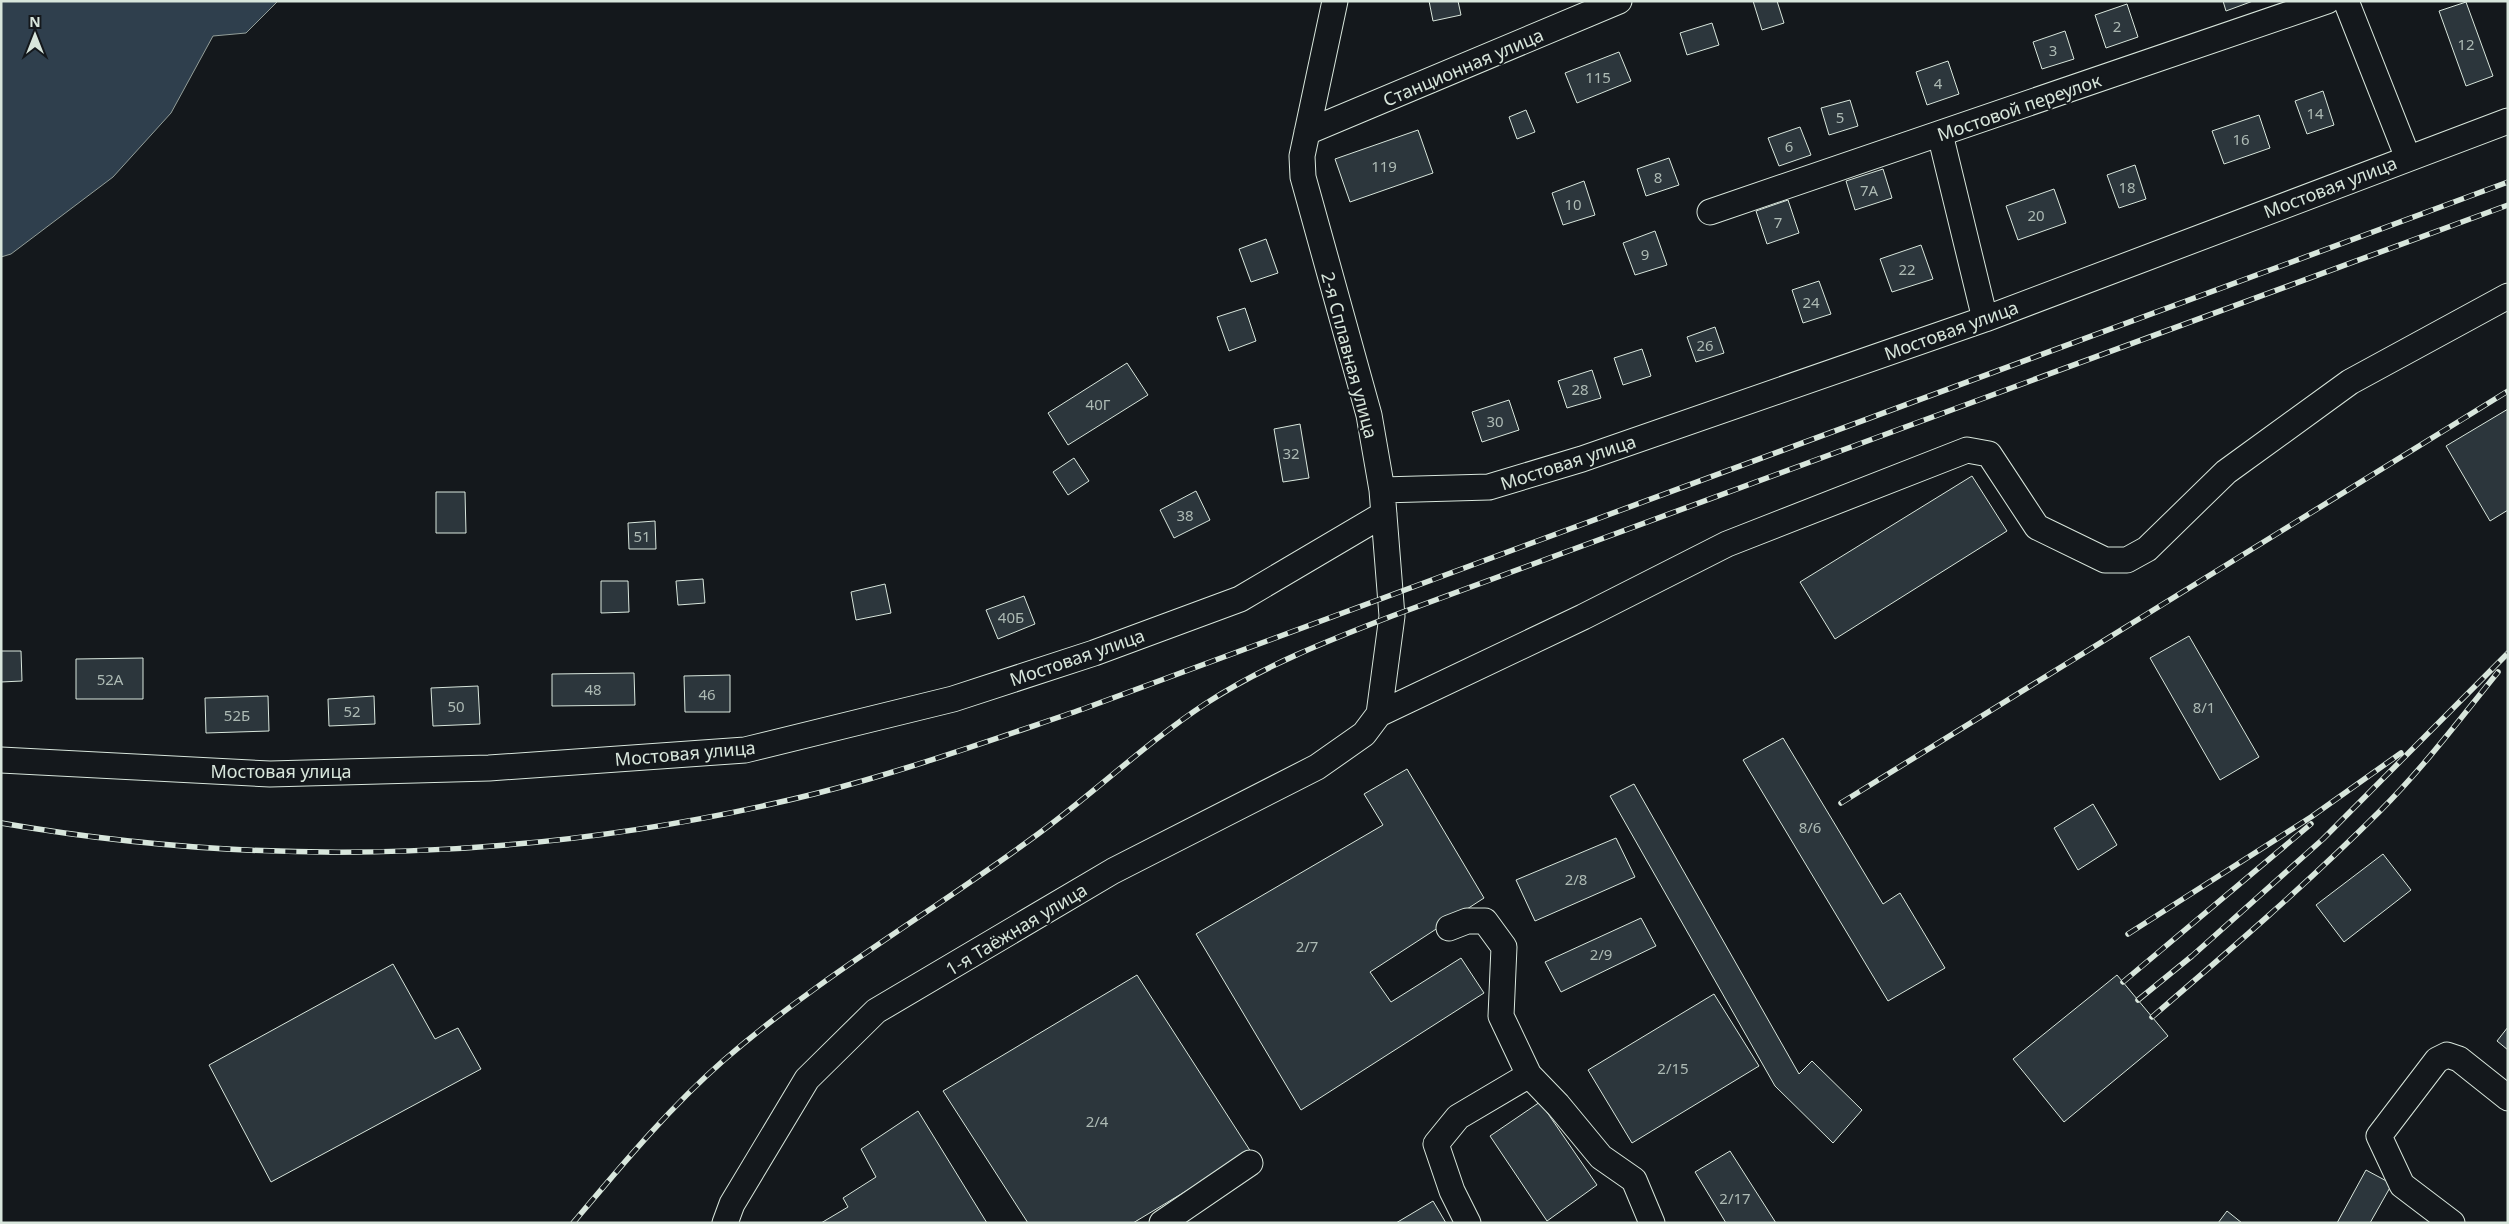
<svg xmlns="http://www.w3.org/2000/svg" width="2509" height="1224" viewBox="0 0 2509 1224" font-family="'Noto Sans',sans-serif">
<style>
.water{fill:#2f3f4d;stroke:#939e99}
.building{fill:#2c363c;stroke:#d8e6dc}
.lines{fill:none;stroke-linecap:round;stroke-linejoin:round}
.minor-casing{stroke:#d8e6dc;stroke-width:27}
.minor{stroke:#14181c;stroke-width:25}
.rail-casing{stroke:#d8e6dc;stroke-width:5.5}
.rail{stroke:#14181c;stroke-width:4;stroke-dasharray:11;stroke-linecap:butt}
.labels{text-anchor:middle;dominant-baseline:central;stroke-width:4;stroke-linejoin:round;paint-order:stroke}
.number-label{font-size:15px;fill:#adbab4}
.street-label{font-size:18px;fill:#d8e6dc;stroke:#14181c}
</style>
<rect width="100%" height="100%" fill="#14181c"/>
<!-- water -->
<path class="water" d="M1 1H278L246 33 213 36 171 113 113 177 11 254 1 257Z"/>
<!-- building -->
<path class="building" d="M1429 1H1458L1461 15 1433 21Z
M1753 1H1777L1784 23 1762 30Z
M2223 1H2253L2226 11Z
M2466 2 2493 76 2466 86 2439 11Z
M2127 4 2138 37 2106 48 2095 15Z
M1712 23 1719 45 1687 55 1680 33Z
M2065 31 2074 59 2042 69 2033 42Z
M1619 52 1631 81 1577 103 1565 73Z
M1948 61 1959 94 1927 105 1916 72Z
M2323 91 2334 125 2307 134 2295 101Z
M1850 100 1858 126 1829 135 1821 108Z
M1526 110 1535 132 1517 139 1509 117Z
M2259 115 2270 148 2224 164 2212 131Z
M1800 127 1811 155 1779 166 1768 138Z
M1418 130 1433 173 1350 202 1335 159Z
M1669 158 1679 185 1646 196 1637 169Z
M2135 165 2146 199 2119 208 2107 175Z
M1883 169 1892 198 1855 210 1846 181Z
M1584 181 1595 215 1563 225 1552 193Z
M2054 189 2066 223 2018 240 2006 206Z
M1788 200 1799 233 1767 244 1756 211Z
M1655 231 1667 265 1635 275 1623 243Z
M1266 239 1278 273 1251 282 1239 249Z
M1921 245 1933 279 1892 292 1880 259Z
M1819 281 1831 314 1803 323 1792 290Z
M1245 308 1256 341 1229 351 1217 317Z
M1715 327 1724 353 1696 362 1687 337Z
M1642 349 1651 376 1623 385 1614 358Z
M1127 363 1148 395 1068 445 1048 413Z
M1592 370 1601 398 1567 408 1558 381Z
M1509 400 1519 430 1482 442 1472 412Z
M2508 409V510L2490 521 2446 446Z
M1300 424 1309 478 1283 482 1274 429Z
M1074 458 1089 481 1068 495 1053 472Z
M1972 476 2007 531 1835 639 1800 582Z
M1196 491 1210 520 1174 538 1160 510Z
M436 492H465L466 533H436Z
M655 521 656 549H629L628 523Z
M703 579 705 603 678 605 676 581Z
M601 581H628L629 612 601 613Z
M885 584 891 613 856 620 851 592Z
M1024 596 1035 624 998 639 986 610Z
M2189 636 2259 757 2220 780 2150 658Z
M1 651H21L22 681 1 682Z
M143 658V699H76V659Z
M634 673 635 705 552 706V674Z
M730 675V712H685L684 676Z
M478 686 480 724 433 726 431 688Z
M268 696 269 731 206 733 205 698Z
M374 696 375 724 329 726 328 699Z
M1783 738 1883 904 1900 893 1945 968 1888 1001 1743 760Z
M1407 769 1484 898 1370 972 1391 1002 1461 958 1484 993 1301 1110 1196 934 1383 825 1364 794Z
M1634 784 1799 1074 1812 1061 1862 1110 1833 1143 1775 1086 1610 796Z
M2093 804 2117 845 2078 870 2054 828Z
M1616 838 1635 877 1535 921 1516 880Z
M2383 854 2411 890 2344 942 2316 905Z
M1641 918 1656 946 1561 992 1545 962Z
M393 964 435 1039 458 1028 481 1069 271 1182 209 1065Z
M1137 975 1251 1152 1133 1223H1028L943 1091Z
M2117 975 2168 1036 2064 1122 2013 1059Z
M1714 994 1759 1066 1632 1143 1588 1070Z
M2508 1027V1050L2497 1041Z
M1540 1102 1597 1185 1547 1221 1490 1136Z
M918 1111 987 1223H821L848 1207 843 1198 876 1177 861 1149Z
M1730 1151 1776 1223H1726L1695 1172Z
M2366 1170 2392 1184 2370 1223H2337Z
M1433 1201 1446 1223H1396Z
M2227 1211 2242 1223H2218Z"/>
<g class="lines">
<!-- minor casing -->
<g class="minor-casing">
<path id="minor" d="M2346 1 2408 158
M1307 132 1619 1
M1940 134 1985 319
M1710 212 2327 1
M1382 490 1489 487 1582 459 1985 319 2508 121
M1379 714 1583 617 1727 544 1967 450 1989 454 2037 527 2105 560H2127L2147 549 2226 472 2350 382 2508 296
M1 760 270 774 489 768 745 750 953 699 1094 653 1240 599 1384 514
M1449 928 1467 921H1485L1504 947 1501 1016 1529 1075 1558 1105 1601 1157 1634 1180 1652 1223
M725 1223 732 1204 807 1079 876 1011 1113 871 1317 767 1364 734 1379 714 1392 616 1382 490 1369 415 1303 177 1302 156 1335 1
M1162 1223 1250 1163
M1468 1223 1452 1191 1436 1144 1458 1117 1529 1075
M2452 1223 2402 1185 2379 1136 2437 1060 2447 1055 2459 1059 2508 1098"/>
</g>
<!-- minor -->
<use href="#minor" class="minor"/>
<!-- rail casing -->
<g class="rail-casing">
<path id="rail" d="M1841 803 2508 391
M1 823C271 870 548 860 814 794 905 771 994 739 1083 709L2508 182
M2128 934 2311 817 2401 753
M2123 982 2311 824
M2138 1000 2192 956 2323 839 2508 653
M2152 1017C2230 950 2308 883 2380 811 2423 768 2460 719 2498 672
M573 1223C621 1166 668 1109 724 1060 822 975 934 911 1038 834 1095 792 1146 743 1205 704 1263 666 1327 641 1392 616L2508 205"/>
</g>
<!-- rail -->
<use href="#rail" class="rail"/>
</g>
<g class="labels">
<!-- number labels -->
<g class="number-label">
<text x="2117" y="26">2</text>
<text x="2466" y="44">12</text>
<text x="2053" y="50">3</text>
<text x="1598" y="77">115</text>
<text x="1938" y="83">4</text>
<text x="2315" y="113">14</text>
<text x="1840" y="117">5</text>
<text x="2241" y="139">16</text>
<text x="1789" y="146">6</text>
<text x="1384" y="166">119</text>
<text x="1658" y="177">8</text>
<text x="2127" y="187">18</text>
<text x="1869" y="190">7А</text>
<text x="1573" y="204">10</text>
<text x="2036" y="215">20</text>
<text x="1778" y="222">7</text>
<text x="1645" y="254">9</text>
<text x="1907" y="269">22</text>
<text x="1811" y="302">24</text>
<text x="1705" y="345">26</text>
<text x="1580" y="389">28</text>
<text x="1098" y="404">40Г</text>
<text x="1495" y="421">30</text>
<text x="1291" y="453">32</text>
<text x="1185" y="515">38</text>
<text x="642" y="536">51</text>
<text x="1011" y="617">40Б</text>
<text x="110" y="679">52А</text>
<text x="593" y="689">48</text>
<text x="707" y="694">46</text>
<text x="456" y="706">50</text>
<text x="2204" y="707">8/1</text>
<text x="352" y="711">52</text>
<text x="237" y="715">52Б</text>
<text x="1810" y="827">8/6</text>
<text x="1576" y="879">2/8</text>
<text x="1307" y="946">2/7</text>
<text x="1601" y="954">2/9</text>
<text x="1673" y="1068">2/15</text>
<text x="1097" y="1121">2/4</text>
<text x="1735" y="1198">2/17</text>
</g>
<!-- street labels -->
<g class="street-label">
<text transform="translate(1463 67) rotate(-23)">Станционная улица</text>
<text transform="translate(2019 107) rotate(-19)">Мостовой переулок</text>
<text transform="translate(2330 187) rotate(-21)">Мостовая улица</text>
<text transform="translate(1951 330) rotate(-20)">Мостовая улица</text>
<text transform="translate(1350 355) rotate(75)">2-я Сплавная улица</text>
<text transform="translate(1568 462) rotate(-18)">Мостовая улица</text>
<text transform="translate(1077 657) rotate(-19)">Мостовая улица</text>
<text transform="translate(685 753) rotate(-5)">Мостовая улица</text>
<text x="281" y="771">Мостовая улица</text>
<text transform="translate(1016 929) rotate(-31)">1-я Таёжная улица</text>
</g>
</g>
<!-- border -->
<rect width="2509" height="1224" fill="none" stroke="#d8e6dc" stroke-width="5"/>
<!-- north arrow -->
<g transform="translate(35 35)" stroke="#14181c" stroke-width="4" paint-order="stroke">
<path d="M0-4L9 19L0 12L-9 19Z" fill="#d8e6dc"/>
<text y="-8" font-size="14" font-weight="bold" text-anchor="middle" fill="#d8e6dc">N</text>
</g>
</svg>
